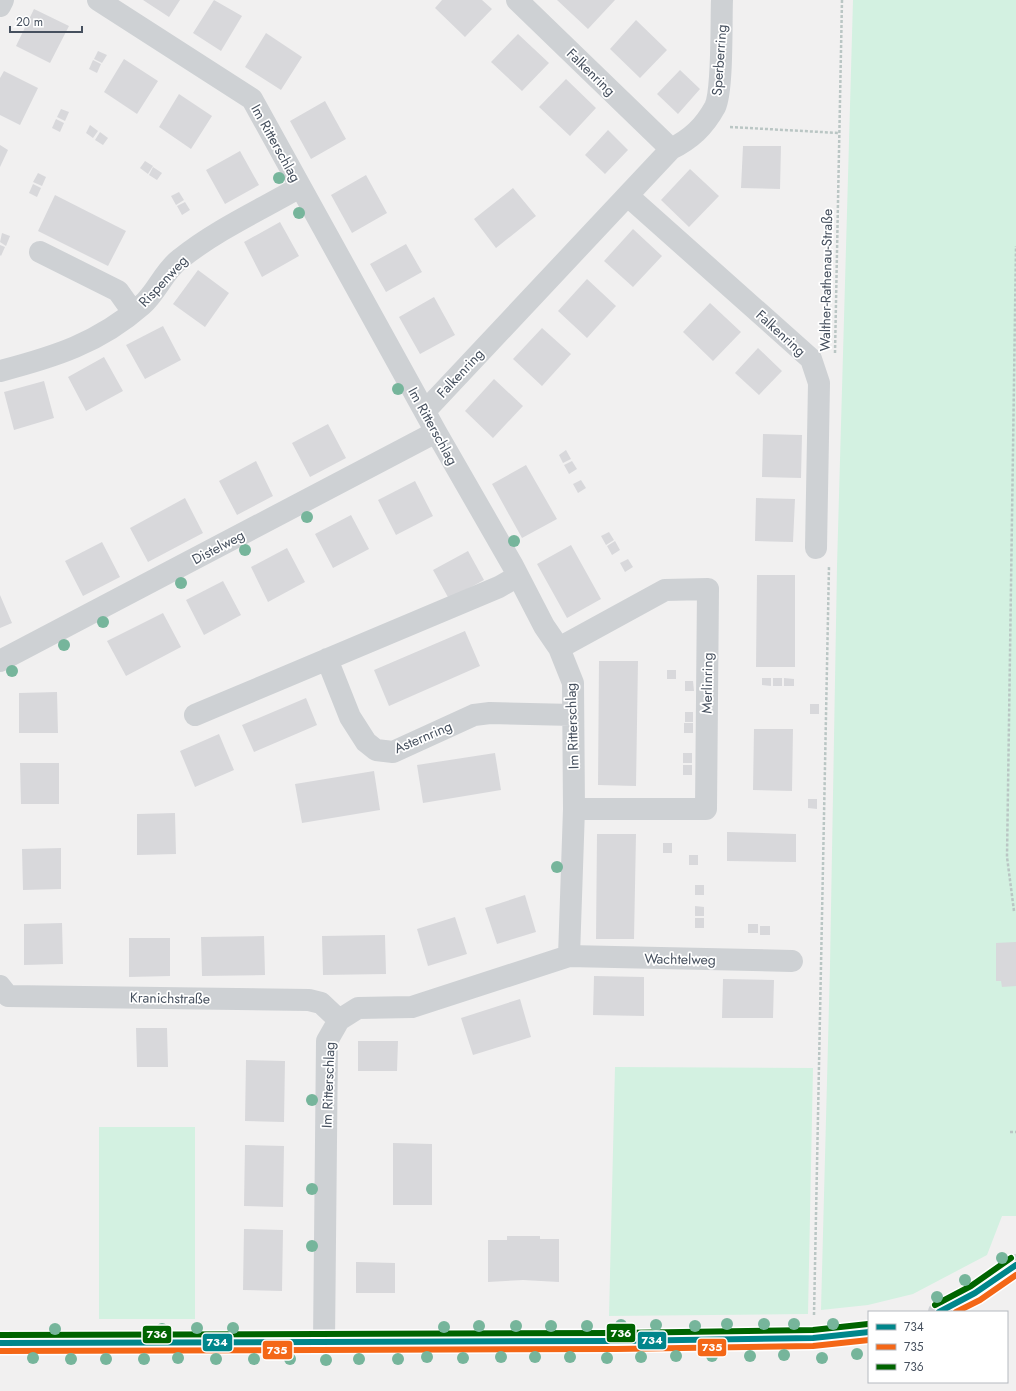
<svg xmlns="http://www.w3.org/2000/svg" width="1016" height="1391" viewBox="0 0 1016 1391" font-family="Jost,sans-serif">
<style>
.green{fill:#d3f1e1}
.building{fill:#d8d8db}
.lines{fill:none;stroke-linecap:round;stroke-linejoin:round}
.path{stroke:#bac6c4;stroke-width:2.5;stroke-dasharray:3 2;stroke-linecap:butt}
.minor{stroke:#ced1d4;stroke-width:22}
.bus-1-casing{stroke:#fff;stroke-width:9}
.bus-2-casing{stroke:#fff;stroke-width:9}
.bus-3-casing{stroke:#fff;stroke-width:9}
.bus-1{stroke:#00868b;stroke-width:6}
.bus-2{stroke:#f46717;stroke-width:6}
.bus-3{stroke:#006400;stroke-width:6}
.tree{fill:#76b59b}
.labels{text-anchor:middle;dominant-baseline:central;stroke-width:3.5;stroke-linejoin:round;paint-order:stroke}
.street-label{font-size:14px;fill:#46505e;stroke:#fff}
.line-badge{stroke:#fff;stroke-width:1.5}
.badge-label{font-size:11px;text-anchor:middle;font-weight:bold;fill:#fff}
</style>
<rect width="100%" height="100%" fill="#f1f0f0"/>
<!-- green -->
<path class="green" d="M853 0H1016V1216H1002L987 1255 913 1294 868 1305 821 1310 830 966 837 566Z
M615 1067 813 1068 808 1314 609 1316Z
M99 1127H195V1319H99Z"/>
<!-- building -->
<path class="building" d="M143 0H180L169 17Z
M214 0 242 16 221 51 193 33Z
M442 0H482L492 9 465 37 435 8Z
M557 0H615L588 29Z
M34 9 69 26 50 63 16 46Z
M636 20 667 50 640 78 610 49Z
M266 33 302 57 281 90 245 67Z
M518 34 549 63 522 91 491 62Z
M98 51 107 55 102 63 94 59Z
M124 59 158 81 137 114 104 92Z
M93 60 101 64 97 73 89 69Z
M680 70 700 89 678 114 657 94Z
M4 71 38 88 20 125 0 115V78Z
M566 79 596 108 570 136 539 107Z
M179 94 212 116 191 149 159 127Z
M325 101 346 139 311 159 290 121Z
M61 109 69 112 65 121 57 117Z
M56 119 64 123 60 132 52 128Z
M90 125 98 131 93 138 86 133Z
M608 130 628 150 605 174 585 155Z
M100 132 108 138 103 145 95 140Z
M0 145 8 150 0 167Z
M743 146H781L780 189 741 188Z
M240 151 259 185 225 204 206 170Z
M145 161 153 166 148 174 140 168Z
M153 167 162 173 157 180 149 175Z
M690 169 719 196 689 227 661 200Z
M38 173 46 177 42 186 33 182Z
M366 175 387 213 352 233 331 195Z
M33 184 41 188 37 197 29 193Z
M513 188 536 216 496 248 474 219Z
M179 192 184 200 176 205 171 196Z
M55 195 126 231 108 266 38 231Z
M185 202 190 210 182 215 177 206Z
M280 222 299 256 262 277 244 242Z
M633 229 662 256 633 287 604 261Z
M2 233 10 236 6 246 0 242Z
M406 244 422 272 386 292 370 264Z
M0 245 5 247 1 256 0 255Z
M198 270 229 293 205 327 173 304Z
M587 279 616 306 587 338 558 311Z
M434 297 455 335 420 354 399 317Z
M710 303 741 332 713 361 683 332Z
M163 326 181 360 145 379 126 345Z
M542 328 571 354 542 386 513 359Z
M758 348 782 371 759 395 735 373Z
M104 357 123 391 86 411 68 377Z
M494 379 523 406 493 438 465 411Z
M44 381 54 418 14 430 4 392Z
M328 424 346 458 310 477 292 443Z
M763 434 802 435 801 478 762 477Z
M566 450 571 459 563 463 559 455Z
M256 461 273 496 237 515 219 481Z
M572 461 577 469 569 474 564 465Z
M526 465 557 519 522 538 492 484Z
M581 480 586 488 578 493 573 484Z
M415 481 433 516 396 535 378 500Z
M185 498 203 533 148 562 130 528Z
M756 498 795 499 793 542 755 541Z
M351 515 369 549 333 568 315 534Z
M609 532 614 540 606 545 601 536Z
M615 541 620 550 612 555 607 546Z
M102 542 120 577 83 596 65 561Z
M571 545 601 599 567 618 537 564Z
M287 548 305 582 268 602 251 567Z
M468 551 484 580 449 599 433 570Z
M628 559 633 567 625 572 620 563Z
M757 575H795V667H756Z
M223 581 241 615 204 635 186 600Z
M0 595 12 623 0 628Z
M163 613 181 647 126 676 107 641Z
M465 631 480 666 389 706 374 670Z
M599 661H638L636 786 598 785Z
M667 670H676V679H667Z
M762 678H771V686L762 685Z
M773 678H782V686H773Z
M784 678 794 679V686H784Z
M685 681H693L694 691H685Z
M57 692 58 733H19V693Z
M306 698 317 725 254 752 242 725Z
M810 704H819V714H810Z
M685 712H693V722H685Z
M684 723H693V733H684Z
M754 729H793L792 791 753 790Z
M219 734 234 770 195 787 180 751Z
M495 753 501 790 423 803 417 765Z
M683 753H692V763H683Z
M20 763H59V804H21Z
M683 765H692V775H683Z
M374 771 380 810 302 823 295 784Z
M808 799H817V809L808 808Z
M175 813 176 854 137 855V814Z
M727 832 796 834V862L727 861Z
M597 834H636L634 939H596Z
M663 843H672V853H663Z
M61 848V889L23 890 22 849Z
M689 855H698V865H689Z
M695 885H704V895H695Z
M525 895 536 932 497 944 485 908Z
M695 906 704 907V916H695Z
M455 917 467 954 428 966 417 929Z
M695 918H704V928H695Z
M62 923 63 964 24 965V924Z
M748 924H758V933H748Z
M760 926H770V935H760Z
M385 935 386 974 323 975 322 936Z
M264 936 265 975 202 976 201 937Z
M129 938H170V976L129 977Z
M1016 942V986L1002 987 1001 981H996V943Z
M594 976 644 977V1016L593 1015Z
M723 979 774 980 773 1018H722Z
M520 999 531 1037 473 1055 461 1018Z
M136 1028H167L168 1067H137Z
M358 1041H398L397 1071H358Z
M246 1060 285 1061 284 1122 245 1121Z
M393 1143 432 1144V1205H393Z
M245 1145 284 1146 283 1207 244 1206Z
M244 1229 283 1230 282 1291 243 1290Z
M507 1236H540V1239H559V1282L523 1280 488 1282V1240H507Z
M356 1262 395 1263V1293H356Z"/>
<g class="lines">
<!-- path -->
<path class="path" d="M730 127 839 133
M835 353 842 0
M1014 911 1007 857 1016 246
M1010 1132H1016
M814 1315 829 566"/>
<!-- minor -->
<path class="minor" d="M98 0 252 99 436 432 513 566 544 626 559 648 573 683 574 809 569 956
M0 6 3 0
M671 149C691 139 704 127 715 107 723 90 721 22 722 0
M628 196 811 359 819 383 816 548
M40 252 118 291 133 312
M0 371C54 357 99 343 142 305 157 292 164 271 180 259 216 230 260 210 300 187
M425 411 671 149 517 0
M559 648 665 590 708 589 706 809H574
M327 659 350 717 366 742 376 750 393 752 474 715 490 713 573 715
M0 661 436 432
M195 715 499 587 518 576
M0 986 8 996 309 1000 321 1003 339 1020
M939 1312 975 1293 1016 1265
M324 1342 327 1041 339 1020 358 1008 412 1007 569 956 792 961
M0 1343 616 1341 813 1338 869 1332"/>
<!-- bus-1 casing -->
<g class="bus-1-casing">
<path id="bus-1" d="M939 1312 975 1293 1016 1265
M0 1343 616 1341 813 1338 869 1332"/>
</g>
<!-- bus-2 casing -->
<g class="bus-2-casing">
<path id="bus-2" d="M956 1312 980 1300 1016 1275
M0 1351 616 1349 813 1346 869 1340"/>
</g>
<!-- bus-3 casing -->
<g class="bus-3-casing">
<path id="bus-3" d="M935 1305 971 1286 1011 1258
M0 1335 616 1333 813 1330 868 1324"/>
</g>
<!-- bus-1 -->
<use href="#bus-1" class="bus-1"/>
<!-- bus-2 -->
<use href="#bus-2" class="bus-2"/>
<!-- bus-3 -->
<use href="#bus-3" class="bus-3"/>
</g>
<!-- trees -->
<g class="tree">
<circle cx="279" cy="178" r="6"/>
<circle cx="299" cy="213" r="6"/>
<circle cx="398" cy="389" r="6"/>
<circle cx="307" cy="517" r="6"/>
<circle cx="514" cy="541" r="6"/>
<circle cx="245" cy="550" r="6"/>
<circle cx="181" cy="583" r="6"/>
<circle cx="103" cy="622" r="6"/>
<circle cx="64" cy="645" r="6"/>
<circle cx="12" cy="671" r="6"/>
<circle cx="557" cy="867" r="6"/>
<circle cx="312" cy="1100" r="6"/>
<circle cx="312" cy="1189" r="6"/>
<circle cx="312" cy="1246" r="6"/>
<circle cx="1002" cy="1258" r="6"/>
<circle cx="965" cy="1280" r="6"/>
<circle cx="937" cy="1297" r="6"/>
<circle cx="727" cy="1324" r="6"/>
<circle cx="764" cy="1324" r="6"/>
<circle cx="794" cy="1324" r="6"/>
<circle cx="833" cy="1324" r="6"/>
<circle cx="621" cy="1325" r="6"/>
<circle cx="656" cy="1325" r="6"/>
<circle cx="479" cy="1326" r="6"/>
<circle cx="516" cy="1326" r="6"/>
<circle cx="551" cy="1326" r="6"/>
<circle cx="587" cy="1326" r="6"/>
<circle cx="695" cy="1326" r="6"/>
<circle cx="444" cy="1327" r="6"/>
<circle cx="197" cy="1328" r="6"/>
<circle cx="233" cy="1328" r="6"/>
<circle cx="55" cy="1329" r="6"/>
<circle cx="162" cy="1329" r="6"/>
<circle cx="857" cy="1354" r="6"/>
<circle cx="784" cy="1355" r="6"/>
<circle cx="676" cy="1356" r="6"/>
<circle cx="712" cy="1356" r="6"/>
<circle cx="750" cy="1356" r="6"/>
<circle cx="427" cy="1357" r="6"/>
<circle cx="501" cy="1357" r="6"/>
<circle cx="535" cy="1357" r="6"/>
<circle cx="570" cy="1357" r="6"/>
<circle cx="641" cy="1357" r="6"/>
<circle cx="33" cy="1358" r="6"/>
<circle cx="178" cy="1358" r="6"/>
<circle cx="463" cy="1358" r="6"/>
<circle cx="607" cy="1358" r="6"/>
<circle cx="822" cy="1358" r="6"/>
<circle cx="71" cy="1359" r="6"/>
<circle cx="106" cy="1359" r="6"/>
<circle cx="144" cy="1359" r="6"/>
<circle cx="216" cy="1359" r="6"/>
<circle cx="254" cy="1359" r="6"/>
<circle cx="290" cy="1359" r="6"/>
<circle cx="359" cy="1359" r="6"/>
<circle cx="398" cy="1359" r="6"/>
<circle cx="326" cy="1360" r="6"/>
</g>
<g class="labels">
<!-- street labels -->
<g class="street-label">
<text transform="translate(719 60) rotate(-86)">Sperberring</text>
<text transform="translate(591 72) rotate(44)">Falkenring</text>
<text transform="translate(276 143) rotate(61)">Im Ritterschlag</text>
<text transform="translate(826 280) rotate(-89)">Walther-Rathenau-Straße</text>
<text transform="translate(163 281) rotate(-47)">Rispenweg</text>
<text transform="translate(781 333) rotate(42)">Falkenring</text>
<text transform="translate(460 373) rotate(-47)">Falkenring</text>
<text transform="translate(433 426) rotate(61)">Im Ritterschlag</text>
<text transform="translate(218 547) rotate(-28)">Distelweg</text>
<text transform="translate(707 683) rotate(-89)">Merlinring</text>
<text transform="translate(572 726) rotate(-92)">Im Ritterschlag</text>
<text transform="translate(423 737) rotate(-23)">Asternring</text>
<text transform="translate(680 959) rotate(1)">Wachtelweg</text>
<text transform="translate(170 998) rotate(1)">Kranichstraße</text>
<text transform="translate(328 1085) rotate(-88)">Im Ritterschlag</text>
</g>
</g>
<g class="line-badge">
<rect x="606" y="1323" width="30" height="20" rx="4" fill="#006400"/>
<rect x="142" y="1325" width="30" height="19" rx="4" fill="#006400"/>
<rect x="637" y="1331" width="30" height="19" rx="4" fill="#00868b"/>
<rect x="202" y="1333" width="31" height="19" rx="4" fill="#00868b"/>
<rect x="697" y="1338" width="30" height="19" rx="4" fill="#f46717"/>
<rect x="262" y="1340" width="31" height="20" rx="4" fill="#f46717"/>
</g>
<g class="badge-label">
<text x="621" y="1337">736</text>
<text x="157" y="1338">736</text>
<text x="652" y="1344">734</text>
<text x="217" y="1346">734</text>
<text x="712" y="1351">735</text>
<text x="277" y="1354">735</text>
</g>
<!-- legend -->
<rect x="868" y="1311" width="140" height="72" fill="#ffffff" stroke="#b5b9bf"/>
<rect x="876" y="1324" width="20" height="6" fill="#00868b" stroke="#b5b9bf"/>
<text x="904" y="1331" font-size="12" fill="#46505e">734</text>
<rect x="876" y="1344" width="20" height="6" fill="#f46717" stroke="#b5b9bf"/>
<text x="904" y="1351" font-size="12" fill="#46505e">735</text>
<rect x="876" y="1364" width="20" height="6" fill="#006400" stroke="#b5b9bf"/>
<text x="904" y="1371" font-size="12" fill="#46505e">736</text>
<!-- scale -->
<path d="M10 26v6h72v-6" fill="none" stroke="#46505e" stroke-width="2"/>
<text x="16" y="26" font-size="12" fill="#46505e" stroke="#ffffff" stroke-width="3" paint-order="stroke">20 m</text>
</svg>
